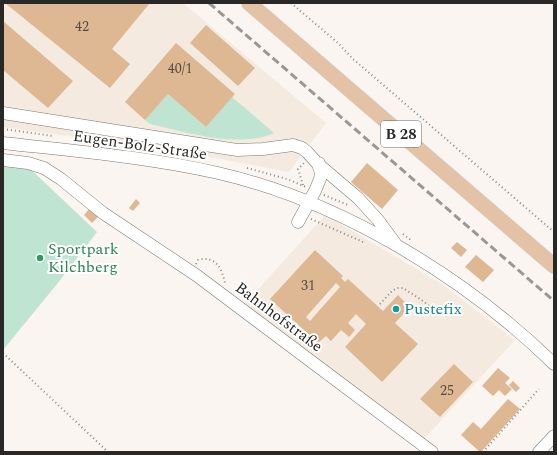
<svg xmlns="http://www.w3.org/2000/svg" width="557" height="455" viewBox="0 0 557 455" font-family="Spectral,serif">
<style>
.built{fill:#f4eadf}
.green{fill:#c0e4d2}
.building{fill:#ddb893;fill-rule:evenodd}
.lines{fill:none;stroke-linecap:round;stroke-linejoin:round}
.minor-casing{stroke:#7c7874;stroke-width:13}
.major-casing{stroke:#d4d4d4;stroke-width:16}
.path{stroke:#8c8985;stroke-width:2;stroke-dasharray:1 3;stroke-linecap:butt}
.minor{stroke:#fff;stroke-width:12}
.major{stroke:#e4c2a6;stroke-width:15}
.rail{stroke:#9b9894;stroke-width:3;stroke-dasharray:8 4;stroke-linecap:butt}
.leisure-dot{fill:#2e9e5b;stroke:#fff;stroke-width:1.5}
.culture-dot{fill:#0f9aa8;stroke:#fff;stroke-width:1.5}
.labels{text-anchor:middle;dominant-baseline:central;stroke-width:4;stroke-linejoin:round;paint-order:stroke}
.number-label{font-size:14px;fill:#564c41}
.shield{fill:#fff;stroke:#696867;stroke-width:1}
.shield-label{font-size:15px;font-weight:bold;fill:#292826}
.street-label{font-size:16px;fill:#292826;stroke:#fff}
.leisure-label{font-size:16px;fill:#27864d;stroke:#fff;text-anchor:start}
.culture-label{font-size:16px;fill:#0d838f;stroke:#fff;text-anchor:start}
</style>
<rect width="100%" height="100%" fill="#faf5f0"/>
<!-- built -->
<path class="built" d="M3 3H183L326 123 289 172 179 151 3 127Z
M325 215 442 284 515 340 423 440 244 305Z"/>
<!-- green -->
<path class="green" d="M168 94 206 127 232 97 274 133C239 149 186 132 150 124L145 120Z
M3 158 25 164 97 232 57 284 3 350Z"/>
<!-- building -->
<path class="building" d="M5 3H150L112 49 130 64 110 88Z
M3 21 73 81 48 108 3 70Z
M206 25 255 68 238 86 190 43Z
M176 43 235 94 206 127 168 94 145 120 125 102Z
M367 163 398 190 382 209 351 182Z
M136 199 140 203 133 211 129 208Z
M90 208 99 216 92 223 84 215Z
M457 242 467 250 461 257 451 248Z
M315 250 343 276 341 278 345 282 348 279 383 311 398 295 410 307 395 323 418 344 382 382 345 347 366 324 356 314 348 323 355 330 349 337 341 330 331 341 326 336 318 343 270 299ZM336 283 340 287 310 321 306 317Z
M476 255 494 270 483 282 465 267Z
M454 364 473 382 440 417 420 399Z
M498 368 510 378 505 383 512 389 505 396 499 390 493 396 482 386Z
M513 381 520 388 516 392 509 385Z
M508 399 520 409 481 452H480L461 435 473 422 481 429Z"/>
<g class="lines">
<!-- minor casing -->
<g class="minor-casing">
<path id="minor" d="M3 113 237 150 263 149 293 145 302 148 307 152 318 164 321 173 320 179 315 191 298 222
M3 143C75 151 147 157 218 173 340 201 465 277 554 364
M3 160 28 163 44 168 61 179 103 213 196 275 432 452
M319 163 318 164 358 198 378 220 395 243
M539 452 554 436"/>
</g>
<!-- major casing -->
<g class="major-casing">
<path id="major" d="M249 3 554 266"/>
</g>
<!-- path -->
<path class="path" d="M291 3 338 43 353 59 381 83 554 232
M3 129 53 136
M247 168 287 179 306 187
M303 185 298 169 304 163
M324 195 348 205
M311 219 363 242
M403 234 412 241
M196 264 198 260C216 255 222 269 225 283
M380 304 392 291 397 288H403L423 301 437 312
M3 353 108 452
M483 452 539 389"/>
<!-- minor -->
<use href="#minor" class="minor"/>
<!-- major -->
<use href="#major" class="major"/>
<!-- rail -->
<path class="rail" d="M209 3 554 301"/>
</g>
<!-- markers -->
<circle class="leisure-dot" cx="40" cy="258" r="4"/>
<circle class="culture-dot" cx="396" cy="309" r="4"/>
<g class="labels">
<!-- number labels -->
<g class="number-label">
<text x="82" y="26">42</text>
<text x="180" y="68">40/1</text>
<text x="308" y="285">31</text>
<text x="447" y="390">25</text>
</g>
<!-- shield labels -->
<rect class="shield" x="381" y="121" width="40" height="26" rx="3"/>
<g class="shield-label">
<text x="401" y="134">B 28</text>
</g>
<!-- street labels -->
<g class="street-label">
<text transform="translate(140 145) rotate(8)">Eugen-Bolz-Straße</text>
<text transform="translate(279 317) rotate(37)">Bahnhofstraße</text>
</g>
<!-- leisure labels -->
<g class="leisure-label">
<text x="48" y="249">Sportpark<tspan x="48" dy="18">Kilchberg</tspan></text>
</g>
<!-- culture labels -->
<g class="culture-label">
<text x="404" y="309">Pustefix</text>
</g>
</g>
<!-- border -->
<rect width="557" height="455" fill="none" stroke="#292826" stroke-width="8"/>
</svg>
